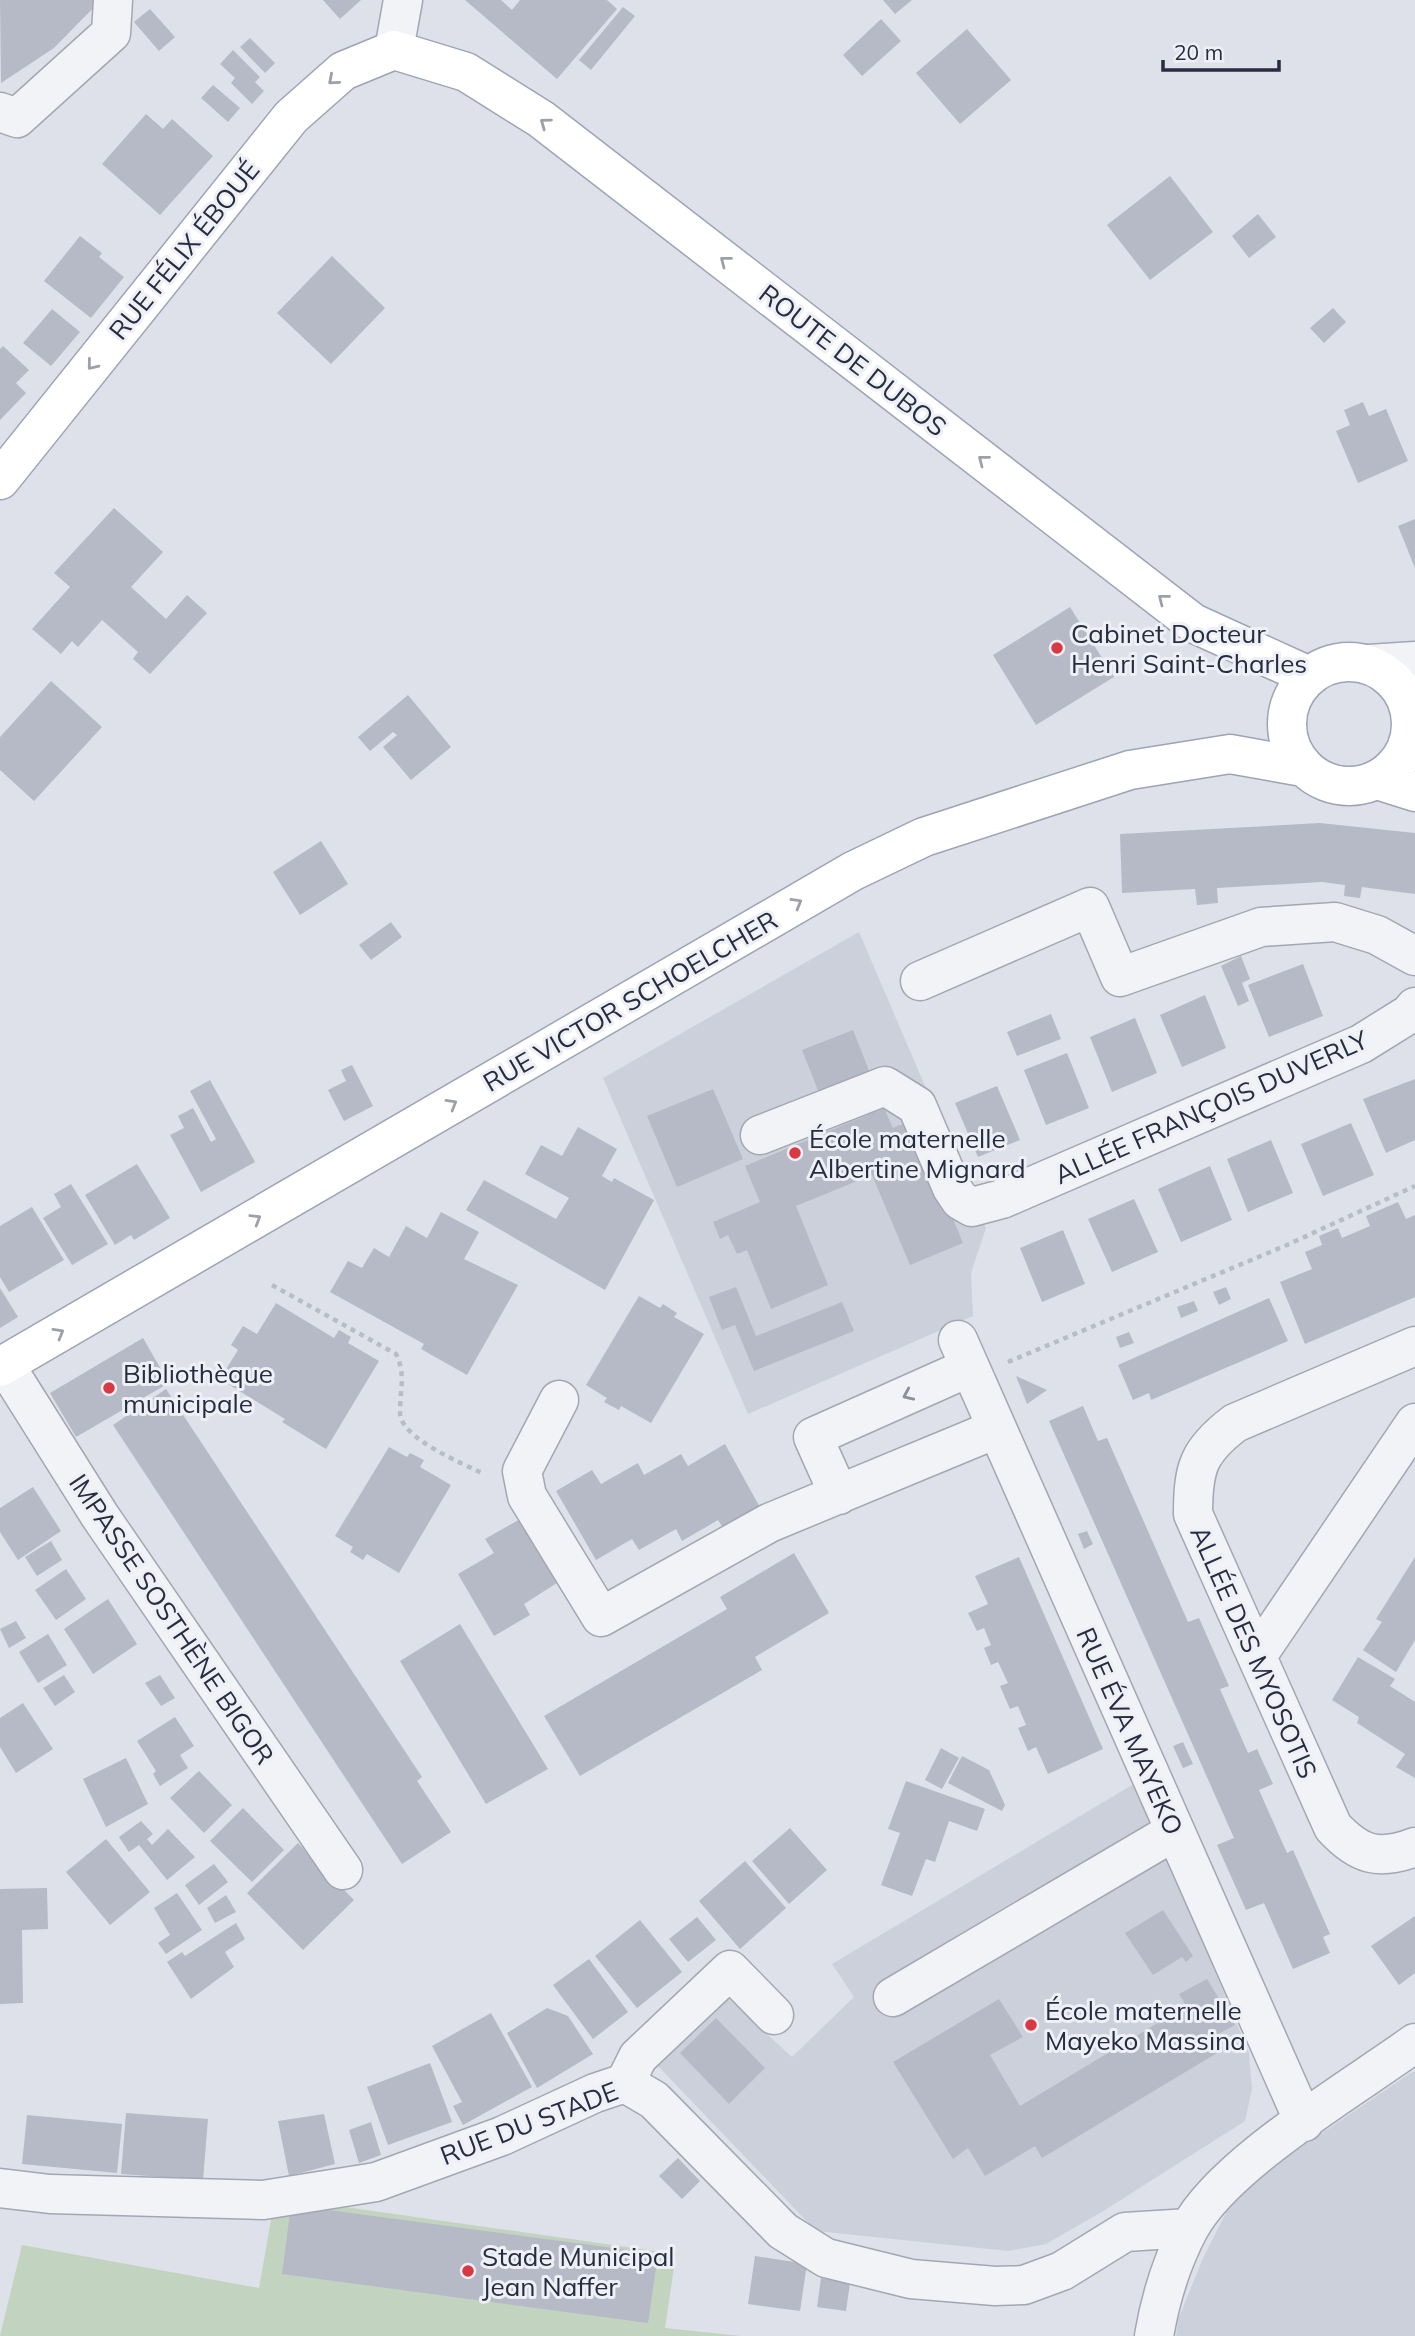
<svg xmlns="http://www.w3.org/2000/svg" width="1415" height="2336" viewBox="0 0 1415 2336" font-family="Mulish,sans-serif">
<style>
.built{fill:#ccd0db}
.green{fill:#c2d3bf}
.building{fill:#b5bac6}
.lines{fill:none;stroke-linecap:round;stroke-linejoin:round}
.minor-casing{stroke:#a3a7b3;stroke-width:41}
.major-casing{stroke:#9ca4b5;stroke-width:41}
.path{stroke:#b8bcc4;stroke-width:4.5;stroke-dasharray:5 5;stroke-linecap:butt}
.minor{stroke:#f1f3f7;stroke-width:38}
.major{stroke:#fff;stroke-width:38}
.oneway{stroke:#9da0aa}
.oneway2{stroke:#8c909c}
.poi-dot{fill:#d83943;stroke:#eef0f6;stroke-width:2.5}
.labels{text-anchor:middle;dominant-baseline:central;stroke-width:6;stroke-linejoin:round;paint-order:stroke}
.street-label{font-size:26px;fill:#262d41;stroke:#eef0f6}
.poi-label{font-size:26px;fill:#262d41;stroke:#eef0f6;text-anchor:start}
</style>
<rect width="100%" height="100%" fill="#dee1e9"/>
<!-- built -->
<path class="built" d="M859 932 986 1228 971 1273 973 1316 748 1414 603 1078Z
M1137 1782 1249 2053 1252 2089 1245 2121 1105 2210 1046 2244 1008 2251 816 2231 657 2065 728 1998 792 2057 854 1997 832 1964Z
M1412 2072H1415V2336H1176L1178 2320 1203 2258 1229 2207 1260 2175Z"/>
<!-- green -->
<path class="green" d="M275 2197 676 2254 665 2328 741 2336H0L22 2245 259 2288Z"/>
<!-- building -->
<path class="building" d="M0 0H101L54 48 1 83Z
M323 0H361L340 19Z
M465 0H501L512 10 520 0H607L617 9 557 79Z
M883 0H912L895 14Z
M623 7 635 16 591 70 579 60Z
M150 9 175 37 159 51 134 22Z
M881 19 901 41 862 76 843 55Z
M967 29 1011 80 960 124 916 73Z
M250 38 275 63 265 73 240 47Z
M233 50 260 77 255 82 264 91 252 104 231 83 235 78 220 64Z
M213 85 240 108 228 122 201 98Z
M146 114 163 129 172 119 213 156 160 215 102 164Z
M1170 176 1213 232 1150 280 1107 225Z
M1258 214 1276 237 1249 258 1232 236Z
M80 236 102 253 99 257 124 277 91 318 44 281Z
M332 256 385 308 331 364 277 313Z
M1333 308 1346 322 1324 343 1310 328Z
M52 309 80 332 51 366 23 343Z
M3 346 29 370 16 383 26 393 0 420V349Z
M1363 402 1369 416 1386 409 1408 461 1358 483 1336 431 1350 425 1344 410Z
M114 508 163 552 131 587 166 619 187 595 207 613 150 674 133 659 138 652 102 620 78 647 72 641 61 654 32 629 70 587 54 573Z
M1415 519V568L1398 526Z
M1070 607 1114 677 1036 725 993 655Z
M51 681 102 727 34 801 0 770V737Z
M408 695 451 747 411 780 383 747 397 735 393 732 370 751 358 737Z
M1320 823 1415 833V894L1362 887 1360 898 1344 896 1345 885 1322 882 1217 888 1218 903 1197 905 1195 889 1122 893 1120 834Z
M321 841 348 884 300 915 273 872Z
M391 922 402 937 371 960 359 945Z
M1241 956 1250 979 1242 983 1249 1001 1238 1006 1221 966Z
M1303 964 1323 1016 1269 1037 1248 985Z
M1205 995 1226 1048 1182 1067 1160 1015Z
M1051 1014 1061 1039 1017 1056 1007 1032Z
M1135 1018 1157 1073 1112 1092 1090 1037Z
M853 1030 872 1078 821 1098 802 1050Z
M1067 1053 1089 1108 1046 1125 1024 1070Z
M352 1065 373 1106 344 1121 328 1090 346 1081 341 1070Z
M1415 1079V1140L1386 1153 1363 1099Z
M210 1080 255 1162 201 1192 170 1135 184 1128 178 1116 193 1108 211 1142 216 1139 190 1091Z
M997 1086 1020 1140 978 1157 955 1103Z
M713 1089 743 1159 677 1187 647 1116Z
M884 1108 893 1128 912 1120 963 1243 910 1265 872 1175 796 1206 828 1285 771 1309 747 1250 737 1254 728 1235 720 1239 713 1222 760 1202 745 1166Z
M1351 1123 1374 1175 1323 1196 1301 1144Z
M578 1127 617 1149 602 1176 612 1182 614 1178 654 1200 605 1290 466 1210 484 1180 556 1219 569 1198 525 1174 541 1145 562 1156Z
M1271 1140 1293 1193 1248 1212 1227 1159Z
M137 1164 170 1218 134 1240 131 1235 115 1245 85 1195Z
M1210 1166 1232 1220 1181 1242 1158 1189Z
M71 1184 108 1244 72 1265 43 1218 61 1207 54 1194Z
M1134 1199 1158 1252 1112 1272 1088 1219Z
M1398 1202 1406 1219 1415 1215V1297L1305 1344 1280 1282 1312 1269 1305 1252 1322 1245 1319 1236 1338 1228 1342 1238 1370 1226 1366 1216Z
M32 1207 64 1260 9 1292 0 1277V1226Z
M441 1212 479 1232 464 1259 518 1285 467 1375 421 1349 424 1344 330 1292 348 1261 362 1268 374 1248 389 1257 406 1226 427 1238Z
M1063 1230 1085 1284 1042 1302 1020 1248Z
M736 1287 756 1336 842 1302 854 1331 754 1371 735 1325 722 1330 709 1297Z
M1226 1287 1231 1299 1219 1305 1213 1292Z
M0 1288 18 1317 0 1328Z
M639 1296 660 1308 663 1304 677 1313 674 1317 704 1334 651 1423 621 1406 619 1410 604 1402 607 1398 586 1385Z
M1269 1298 1288 1341 1151 1400 1149 1393 1133 1400 1118 1365Z
M1194 1301 1198 1311 1181 1318 1177 1307Z
M276 1303 334 1338 339 1330 351 1337 348 1343 379 1361 326 1449 282 1422 285 1419 220 1379 238 1350 231 1345 243 1326 257 1334Z
M1129 1332 1134 1343 1120 1348 1116 1337Z
M143 1338 169 1383 76 1437 50 1393Z
M1016 1376 1047 1390 1027 1404Z
M166 1389 422 1777 417 1781 451 1832 402 1864 113 1425Z
M1083 1406 1098 1441 1107 1438 1188 1622 1199 1618 1229 1686 1220 1689 1248 1753 1257 1749 1273 1784 1259 1790 1287 1853 1293 1850 1330 1934 1323 1937 1330 1953 1293 1969 1264 1903 1246 1910 1217 1845 1234 1838 1049 1421Z
M725 1444 762 1511 725 1531 718 1520 682 1541 676 1529 639 1550 632 1539 596 1560 556 1491 592 1470 601 1484 638 1463 644 1475 681 1454 688 1466Z
M389 1447 407 1457 410 1453 424 1460 420 1467 451 1485 399 1573 367 1554 363 1560 350 1552 353 1547 335 1536Z
M33 1487 61 1531 18 1560 0 1532V1508Z
M522 1518 560 1581 524 1604 530 1615 494 1636 458 1574 494 1553 485 1539Z
M1087 1531 1093 1544 1084 1549 1078 1534Z
M51 1541 62 1560 37 1576 25 1557Z
M794 1553 829 1613 755 1657 762 1670 580 1776 544 1716 727 1609 720 1597Z
M1019 1557 1103 1749 1048 1774 1036 1747 1028 1751 1018 1728 1026 1725 1018 1706 1010 1709 1000 1686 1008 1683 998 1662 991 1665 984 1648 991 1645 984 1628 977 1631 968 1613 988 1604 975 1576Z
M1415 1557V1640L1396 1672 1363 1650 1382 1622 1376 1619Z
M66 1569 86 1599 56 1620 35 1590Z
M108 1599 137 1644 93 1674 64 1629Z
M16 1621 26 1638 9 1648 0 1629Z
M460 1624 548 1769 486 1804 400 1661Z
M48 1634 67 1665 38 1683 19 1652Z
M1358 1657 1395 1679 1390 1686 1415 1702V1778L1396 1767 1405 1754 1357 1723 1359 1717 1332 1700Z
M64 1675 75 1692 55 1706 43 1688Z
M160 1675 175 1698 161 1706 145 1683Z
M23 1703 53 1749 16 1773 0 1747V1718Z
M175 1717 194 1746 180 1755 188 1768 160 1786 153 1774 156 1771 137 1741Z
M1183 1742 1193 1764 1183 1768 1173 1746Z
M941 1748 959 1758 942 1789 925 1780Z
M962 1756 989 1770 1005 1805 1002 1811 948 1783Z
M126 1758 148 1804 106 1827 83 1779Z
M199 1771 232 1805 204 1833 170 1798Z
M906 1781 985 1809 977 1831 949 1821 935 1862 926 1859 912 1896 881 1885 900 1833 888 1829Z
M243 1808 284 1850 252 1882 210 1841Z
M141 1821 153 1834 147 1839 152 1845 168 1829 195 1857 167 1880 139 1845 129 1852 119 1837Z
M790 1828 827 1870 789 1904 752 1861Z
M106 1839 150 1892 110 1925 66 1872Z
M298 1843 354 1900 303 1950 247 1893Z
M745 1861 786 1908 740 1949 699 1901Z
M214 1864 228 1882 199 1905 185 1885Z
M47 1888 48 1929 22 1930 23 2003 0 2004V1889Z
M177 1893 202 1930 166 1954 158 1943 170 1935 154 1908Z
M226 1895 236 1912 215 1923 207 1908Z
M1163 1910 1193 1956 1186 1962 1182 1957 1153 1975 1125 1933Z
M1415 1916V1973L1399 1985 1371 1946Z
M697 1917 716 1940 688 1962 669 1939Z
M640 1920 682 1972 637 2008 595 1956Z
M236 1923 245 1939 225 1952 234 1967 191 1999 167 1962 182 1952 185 1956Z
M589 1959 628 2012 593 2039 553 1985Z
M1207 1979 1235 2025 1209 2039 1217 2053 1042 2158 1035 2146 985 2176 968 2148 953 2159 893 2062 999 1999 1023 2037 990 2055 1020 2106 1186 2006 1179 1994Z
M547 2008 568 2016 593 2054 537 2088 507 2033Z
M491 2013 532 2087 463 2125 453 2106 462 2102 432 2046Z
M716 2018 765 2068 729 2104 680 2053Z
M430 2063 452 2122 388 2145 367 2087Z
M126 2113 208 2119 203 2180 121 2174Z
M324 2114 335 2164 289 2176 278 2121Z
M27 2115 122 2124 117 2173 22 2164Z
M371 2122 381 2155 359 2163 349 2130Z
M678 2158 700 2181 682 2199 659 2176Z
M291 2205 658 2254 648 2323 282 2274Z
M755 2256 807 2264 800 2311 748 2304Z
M821 2278 850 2283 846 2311 817 2307Z"/>
<g class="lines">
<!-- minor casing -->
<g class="minor-casing">
<path id="minor" d="M394 50 403 0
M0 112 17 118 111 33 113 0
M1368 664 1415 661
M1412 719 1415 717
M920 981 1090 907 1120 977 1261 927 1335 922 1377 935 1415 956
M760 1135 885 1086 917 1106 952 1188 960 1200 972 1207 1002 1199 1361 1044 1409 1014 1415 1007
M958 1340 1304 2122
M1415 1346 1235 1423C1198 1451 1193 1468 1193 1514L1333 1827C1359 1855 1378 1861 1415 1847
M5 1365 100 1516 343 1870
M559 1400 522 1471 527 1496 601 1617 769 1523 996 1429
M839 1495 813 1437 970 1367
M1257 1656 1415 1423
M893 1997 1175 1831
M625 2083 638 2057 730 1970 774 2015
M0 2188 50 2194 263 2200 376 2182 502 2136 595 2093 625 2083 654 2100 783 2231 826 2258 911 2279 995 2286 1024 2285 1062 2271 1125 2232 1189 2228
M1154 2336C1160 2301 1172 2261 1189 2229 1223 2164 1353 2088 1415 2043"/>
</g>
<!-- major casing -->
<g class="major-casing">
<path id="major" d="M0 480 291 117 343 71 394 50 466 72 541 119 1193 623 1309 676
M1287 724a62 62 0 1 1 124 0a62 62 0 1 1-124 0Z
M1377 780 1415 792
M0 1367 853 871 924 837 1130 770 1230 754 1303 767"/>
</g>
<!-- path -->
<path class="path" d="M272 1285 396 1354C406 1373 400 1391 400 1412 399 1438 464 1464 484 1474
M1008 1362 1287 1245 1415 1186"/>
<!-- minor -->
<use href="#minor" class="minor"/>
<!-- major -->
<use href="#major" class="major"/>
</g>
<!-- one-way arrows -->
<defs><path id="oneway-chevron" d="M-2-3.5L2.5 0L-2 3.5" fill="none" stroke-width="1.6" stroke-linecap="round" stroke-linejoin="round" transform="scale(1.75)"/></defs>
<g class="oneway">
<use href="#oneway-chevron" transform="translate(333 80) rotate(139)"/>
<use href="#oneway-chevron" transform="translate(545 123) rotate(-144)"/>
<use href="#oneway-chevron" transform="translate(725 261) rotate(-142)"/>
<use href="#oneway-chevron" transform="translate(92 365) rotate(129)"/>
<use href="#oneway-chevron" transform="translate(983 460) rotate(-142)"/>
<use href="#oneway-chevron" transform="translate(1163 599) rotate(-142)"/>
<use href="#oneway-chevron" transform="translate(797 903) rotate(-30)"/>
<use href="#oneway-chevron" transform="translate(452 1104) rotate(-30)"/>
<use href="#oneway-chevron" transform="translate(256 1219) rotate(-31)"/>
<use href="#oneway-chevron" transform="translate(59 1333) rotate(-30)"/>
</g>
<use class="oneway2" href="#oneway-chevron" transform="translate(908 1395) rotate(156)"/>
<!-- markers -->
<g class="poi-dot">
<circle cx="1057" cy="648" r="7"/>
<circle cx="795" cy="1153" r="7"/>
<circle cx="109" cy="1388" r="7"/>
<circle cx="1031" cy="2025" r="7"/>
<circle cx="468" cy="2271" r="7"/>
</g>
<g class="labels">
<!-- street labels -->
<g class="street-label">
<text transform="translate(184 250) rotate(-51)">RUE FÉLIX ÉBOUÉ</text>
<text transform="translate(853 360) rotate(38)">ROUTE DE DUBOS</text>
<text transform="translate(630 1001) rotate(-30)">RUE VICTOR SCHOELCHER</text>
<text transform="translate(1211 1107) rotate(-24)">ALLÉE FRANÇOIS DUVERLY</text>
<text transform="translate(172 1619) rotate(56)">IMPASSE SOSTHÈNE BIGOR</text>
<text transform="translate(1254 1652) rotate(66)">ALLÉE DES MYOSOTIS</text>
<text transform="translate(1130 1731) rotate(66)">RUE ÉVA MAYEKO</text>
<text transform="translate(529 2123) rotate(-21)">RUE DU STADE</text>
</g>
<!-- poi labels -->
<g class="poi-label">
<text x="1071" y="633">Cabinet Docteur<tspan x="1071" dy="30">Henri Saint-Charles</tspan></text>
<text x="809" y="1138">École maternelle<tspan x="809" dy="30">Albertine Mignard</tspan></text>
<text x="123" y="1373">Bibliothèque<tspan x="123" dy="30">municipale</tspan></text>
<text x="1045" y="2010">École maternelle<tspan x="1045" dy="30">Mayeko Massina</tspan></text>
<text x="482" y="2256">Stade Municipal<tspan x="482" dy="30">Jean Naffer</tspan></text>
</g>
</g>
<!-- scale -->
<path d="M1163 60v10h116v-10" fill="none" stroke="#262d41" stroke-width="3.5"/>
<text x="1174" y="60" font-size="21" fill="#262d41" stroke="#eef0f6" stroke-width="5" paint-order="stroke">20 m</text>
</svg>
